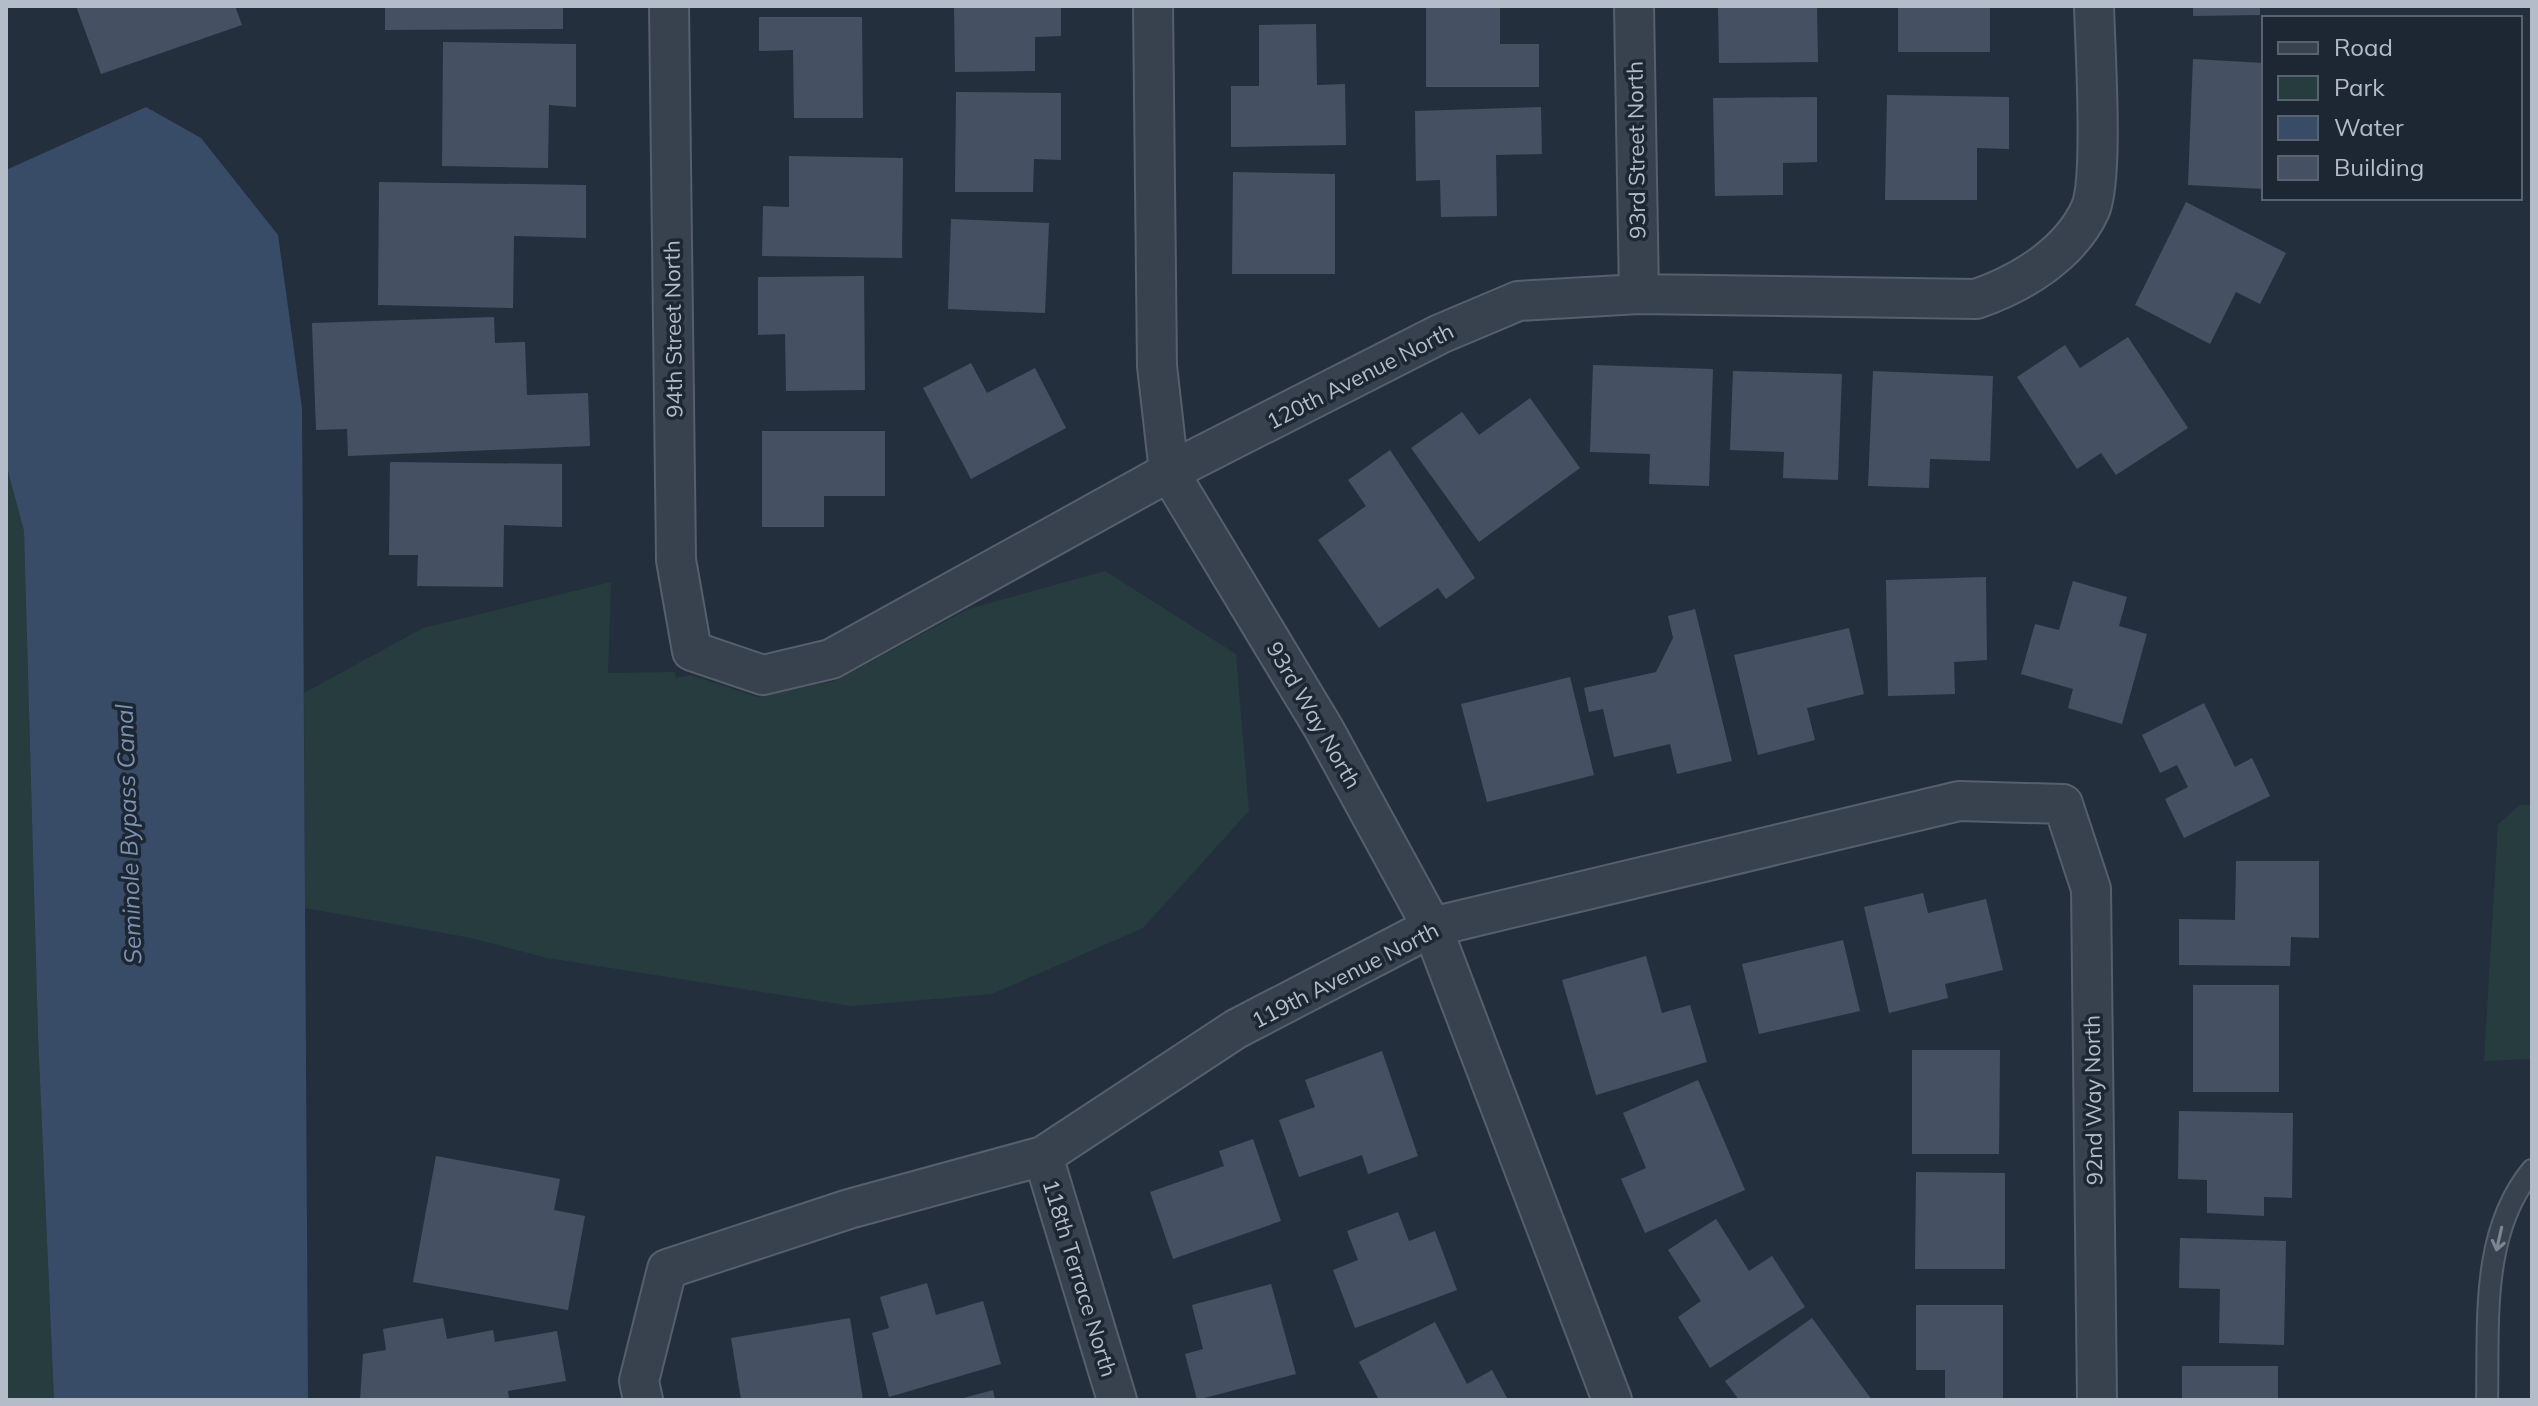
<svg xmlns="http://www.w3.org/2000/svg" width="2538" height="1406" viewBox="0 0 2538 1406" font-family="Mulish,sans-serif">
<style>
.green{fill:#263c3f}
.water{fill:#394c67}
.building{fill:#455162}
.lines{fill:none;stroke-linecap:round;stroke-linejoin:round}
.service-casing{stroke:#565f6c;stroke-width:24}
.minor-casing{stroke:#565f6c;stroke-width:42}
.service{stroke:#38414e;stroke-width:20}
.minor{stroke:#38414e;stroke-width:38}
.oneway{stroke:#7c8592}
.labels{text-anchor:middle;dominant-baseline:central;stroke-width:7;stroke-linejoin:round;paint-order:stroke}
.street-label{font-size:22px;fill:#b4bcc9;stroke:#1d2633}
.water-label{font-size:24px;font-style:italic;fill:#7c92b1;stroke:#1d2633}
</style>
<rect width="100%" height="100%" fill="#242f3e"/>
<!-- green -->
<path class="green" d="M6 464 24 531 38 1035 54 1400H6Z
M1105 571 1236 654 1249 811 1143 928 992 994 851 1006 547 958 471 938 305 908 304 693 423 628 611 582 608 673 675 672 676 678 691 675 757 697 835 681 968 609Z
M2520 805H2532V1059L2484 1061 2498 824Z"/>
<!-- water -->
<path class="water" d="M146 107 201 138 278 235 302 408 308 1400H54L38 1035 24 531 6 464V170Z"/>
<!-- building -->
<path class="building" d="M76 6H235L242 25 101 74Z
M385 6H563V29L385 30Z
M954 6H1061V36L1035 37V71L955 72Z
M1500 6V44H1539V87H1426V8Z
M1718 6H1817L1818 62 1719 63Z
M1898 6H1990V52H1898Z
M2193 6H2260V15L2193 16Z
M759 17H862L863 118H794L793 50 759 51Z
M1316 24 1317 85 1345 84 1346 145 1231 147V86H1259V25Z
M443 42 576 44V107L549 105 548 168 442 166Z
M2193 59 2264 63V189L2188 185Z
M956 92 1061 93V160L1034 159 1033 192H955Z
M1887 95 2009 97V149L1977 148V200H1885Z
M1817 97V162L1783 163V195L1715 196 1713 98Z
M1541 107 1542 154 1496 155 1497 216 1441 217 1440 180 1416 181 1415 111Z
M789 156 903 158 902 258 762 256 763 206 789 207Z
M1233 172 1335 174V274H1232Z
M379 182 586 185V238L514 236 513 308 378 305Z
M2186 202 2286 253 2260 304 2236 292 2210 344 2135 305Z
M951 219 1049 223 1045 313 948 309Z
M864 276 865 390 786 391 785 334 758 335V277Z
M494 317 495 343 525 342 527 395 588 393 590 446 348 456 347 429 316 430 312 323Z
M2128 337 2188 428 2116 475 2101 453 2077 469 2017 377 2065 345 2080 368Z
M971 363 987 393 1035 368 1066 428 971 479 923 388Z
M1593 365 1713 369 1709 486 1649 484 1650 454 1590 452Z
M1733 371 1842 374 1838 480 1783 478 1784 452 1730 450Z
M1873 371 1993 376 1990 461 1930 459 1929 488 1868 486Z
M1530 398 1580 468 1479 542 1411 448 1462 412 1479 435Z
M762 431H885V496H824V527H762Z
M1390 450 1475 578 1446 599 1438 588 1379 628 1318 540 1366 506 1348 480Z
M390 462 562 464V527L504 525 503 587 417 586 418 555H389Z
M1986 577 1987 660 1954 662 1955 694 1888 696 1886 580Z
M2073 581 2127 597 2119 626 2147 634 2122 724 2068 708 2073 689 2021 674 2035 624 2059 630Z
M1695 609 1732 761 1677 774 1670 744 1614 757 1603 709 1589 712 1584 688 1656 672 1673 638 1668 616Z
M1849 628 1864 694 1807 708 1815 740 1758 755 1734 655Z
M1570 677 1594 775 1487 802 1461 704Z
M2204 703 2235 767 2252 758 2270 796 2184 838 2165 799 2188 787 2177 765 2160 773 2142 735Z
M2236 861H2319V938L2291 937 2290 966 2179 965V919L2235 920Z
M1923 893 1928 913 1986 899 2003 970 1945 984 1948 998 1889 1013 1864 907Z
M1843 940 1860 1011 1759 1034 1742 964Z
M1646 956 1662 1013 1690 1005 1707 1062 1596 1095 1562 980Z
M2193 985H2279V1092H2193Z
M1912 1050H2000L1999 1154H1912Z
M1382 1051 1418 1156 1368 1174 1362 1155 1299 1177 1279 1120 1315 1107 1305 1080Z
M1698 1080 1745 1190 1645 1233 1621 1179 1646 1168 1623 1113Z
M2179 1111 2293 1113 2292 1198 2264 1197V1216L2207 1213V1180L2178 1179Z
M1253 1139 1281 1221 1173 1259 1150 1192 1224 1166 1219 1151Z
M436 1156 560 1179 554 1210 585 1216 568 1310 413 1282Z
M1916 1172 2005 1173V1269H1915Z
M1398 1212 1409 1241 1435 1231 1457 1290 1355 1328 1333 1270 1358 1260 1347 1231Z
M1716 1219 1749 1271 1772 1256 1805 1307 1710 1368 1678 1317 1701 1301 1668 1250Z
M2180 1238 2286 1241 2284 1345 2219 1343 2220 1289 2179 1288Z
M927 1283 936 1315 983 1301 1001 1364 889 1397 872 1333 889 1328 880 1297Z
M1271 1284 1296 1374 1197 1400 1185 1354 1203 1349 1192 1305Z
M1916 1305H2003V1400H1945V1370H1916Z
M443 1318 447 1339 493 1330 495 1342 557 1331 566 1381 508 1391 509 1399 501 1400H360L363 1354 386 1350 383 1329Z
M850 1318 863 1400H741L731 1338Z
M1812 1318 1872 1400H1739L1725 1381Z
M1435 1322 1467 1384 1492 1370 1508 1400H1379L1359 1362Z
M2182 1366H2278V1400H2182Z
M993 1390 995 1400H960V1399Z"/>
<g class="lines">
<!-- service casing -->
<g class="service-casing">
<path id="service" d="M2487 1400C2489 1323 2480 1233 2532 1170"/>
</g>
<!-- minor casing -->
<g class="minor-casing">
<path id="minor" d="M669 6 676 560 692 651 763 675 831 659 1169 472 1440 334 1518 301 1639 294 1976 299C2020 284 2069 255 2090 210 2104 180 2095 47 2094 6
M1153 6 1157 366 1169 472 1324 729 1432 927 1612 1400
M1634 6 1639 294
M1043 1156 1117 1400
M643 1400 639 1381 667 1269 849 1209 1043 1156 1236 1029 1432 927 1959 801 2063 804 2091 889 2097 1400"/>
</g>
<!-- service -->
<use href="#service" class="service"/>
<!-- minor -->
<use href="#minor" class="minor"/>
</g>
<!-- one-way arrows -->
<defs><path id="oneway-shaft" d="M-6 0H5M1.5-3L5.5 0L1.5 3" fill="none" stroke-width="1.6" stroke-linecap="round" stroke-linejoin="round" transform="scale(2)"/></defs>
<use class="oneway" href="#oneway-shaft" transform="translate(2499 1239) rotate(103)"/>
<g class="labels">
<!-- street labels -->
<g class="street-label">
<text transform="translate(1636 150) rotate(-91)">93rd Street North</text>
<text transform="translate(673 329) rotate(-91)">94th Street North</text>
<text transform="translate(1360 376) rotate(-27)">120th Avenue North</text>
<text transform="translate(1314 715) rotate(60)">93rd Way North</text>
<text transform="translate(1345 975) rotate(-27)">119th Avenue North</text>
<text transform="translate(2093 1100) rotate(-91)">92nd Way North</text>
<text transform="translate(1080 1278) rotate(73)">118th Terrace North</text>
</g>
<!-- water labels -->
<g class="water-label">
<text transform="translate(128 834) rotate(-92)">Seminole Bypass Canal</text>
</g>
</g>
<!-- border -->
<rect width="2538" height="1406" fill="none" stroke="#b4bcc9" stroke-width="16"/>
<!-- legend -->
<rect x="2262" y="16" width="260" height="184" fill="#1d2633" stroke="#59626f" stroke-width="2"/>
<rect x="2278" y="42" width="40" height="12" fill="#38414e" stroke="#59626f" stroke-width="2"/>
<text x="2334" y="56" font-size="24" fill="#b4bcc9">Road</text>
<rect x="2278" y="76" width="40" height="24" fill="#263c3f" stroke="#59626f" stroke-width="2"/>
<text x="2334" y="96" font-size="24" fill="#b4bcc9">Park</text>
<rect x="2278" y="116" width="40" height="24" fill="#394c67" stroke="#59626f" stroke-width="2"/>
<text x="2334" y="136" font-size="24" fill="#b4bcc9">Water</text>
<rect x="2278" y="156" width="40" height="24" fill="#455162" stroke="#59626f" stroke-width="2"/>
<text x="2334" y="176" font-size="24" fill="#b4bcc9">Building</text>
</svg>
